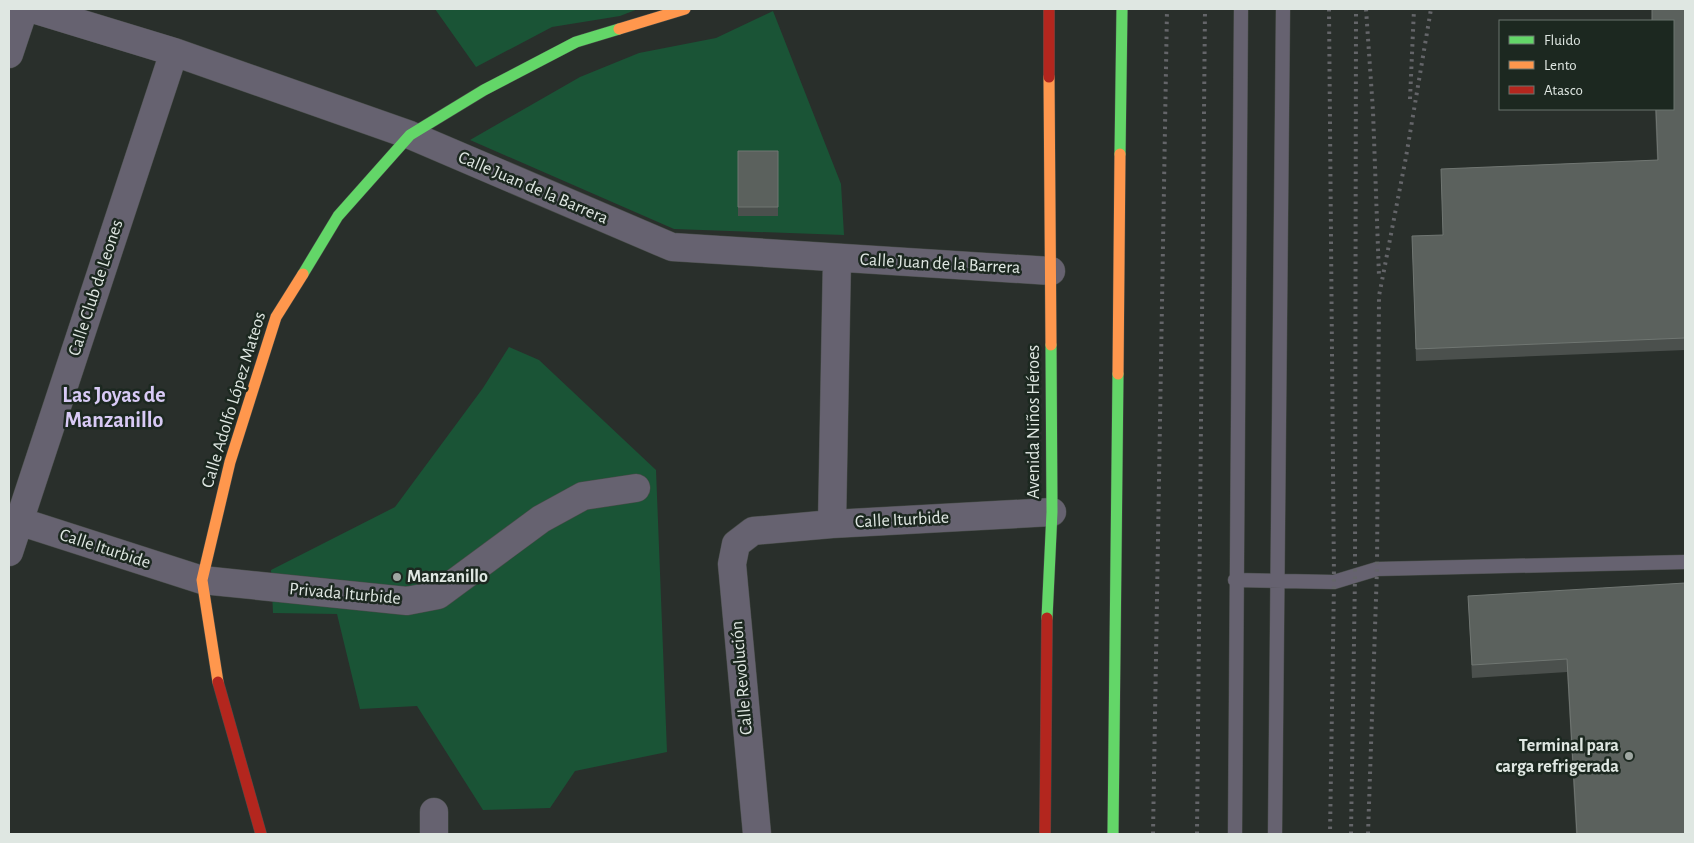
<svg xmlns="http://www.w3.org/2000/svg" width="1694" height="843" viewBox="0 0 1694 843" font-family="'Alegreya Sans',sans-serif">
<style>
.green{fill:#1a5436}
.lines{fill:none;stroke-linecap:round;stroke-linejoin:round}
.lane-casing{stroke:#474c48;stroke-width:15}
.street-casing{stroke:#474c48;stroke-width:29}
.fast-casing{stroke:#474c48;stroke-width:12}
.slow-casing{stroke:#474c48;stroke-width:12}
.jam-casing{stroke:#474c48;stroke-width:12}
.lane{stroke:#666270;stroke-width:14}
.street{stroke:#666270;stroke-width:28}
.fast{stroke:#63d668;stroke-width:11}
.slow{stroke:#ff974d;stroke-width:11}
.jam{stroke:#b3261e;stroke-width:11}
.rail{stroke:#646569;stroke-width:4;stroke-dasharray:2.5 5;stroke-linecap:butt}
.wall{fill:#4b504d}
.building{fill:#5b615d;stroke:#707672}
.poi-dot{fill:#9fa7a2;stroke:#1c2820;stroke-width:2}
.labels{text-anchor:middle;dominant-baseline:central;stroke-width:5;stroke-linejoin:round;paint-order:stroke}
.street-label{font-size:18px;fill:#dfe7e2;stroke:#1c2820}
.poi-label{font-size:18px;font-weight:bold;fill:#dfe7e2;stroke:#1c2820;text-anchor:start}
.district-label{font-size:22px;font-weight:bold;fill:#d8caf5;stroke:#1c2820}
</style>
<rect width="100%" height="100%" fill="#292f2b"/>
<!-- green -->
<path class="green" d="M435 9H638L620 16 552 27 476 67Z
M773 11 841 184 844 235 674 229 470 140 580 77 639 53 716 38Z
M509 347 539 360 656 470 667 752 575 771 550 808 483 810 417 706 360 709 337 614 273 613 271 570 395 507 483 388Z"/>
<g class="lines">
<!-- lane casing -->
<g class="lane-casing">
<path id="lane" d="M1235 580 1334 582 1377 569 1685 562
M1235 834 1241 9
M1275 834 1283 9"/>
</g>
<!-- street casing -->
<g class="street-casing">
<path id="street" d="M33 9 174 52 410 135 672 247 1051 271
M9 54 24 9
M9 518 202 580 407 601 438 595 541 519 583 496 636 488
M832 524 837 258
M9 552 174 52
M434 812V834
M757 834 732 564 736 544 753 531 832 524 1052 512"/>
</g>
<!-- fast casing -->
<g class="fast-casing">
<path id="fast" d="M1120 154 1122 9
M303 274 338 216 410 135 484 90 576 42 619 29
M1047 618 1052 512 1051 345
M1113 834 1118 374"/>
</g>
<!-- slow casing -->
<g class="slow-casing">
<path id="slow" d="M619 29 685 9
M1049 77 1051 345
M1118 374 1120 154
M218 682 202 580 230 462 276 317 303 274"/>
</g>
<!-- jam casing -->
<g class="jam-casing">
<path id="jam" d="M1049 9V77
M218 682 261 834
M1045 834 1047 618"/>
</g>
<!-- lane -->
<use href="#lane" class="lane"/>
<!-- street -->
<use href="#street" class="street"/>
<!-- fast -->
<use href="#fast" class="fast"/>
<!-- slow -->
<use href="#slow" class="slow"/>
<!-- jam -->
<use href="#jam" class="jam"/>
<!-- rail -->
<path class="rail" d="M1329 9 1334 582 1330 834
M1366 9 1373 111 1379 276
M1410 99 1414 9
M1153 834 1167 9
M1197 834 1205 9
M1351 834 1355 576 1356 9
M1368 834 1377 569 1379 296 1406 157 1431 9"/>
</g>
<!-- wall -->
<path class="wall" d="M1652 9H1685V350L1416 361 1412 236 1443 235 1441 169 1657 160 1655 109H1673V21H1652Z
M738 151H778V216H738Z
M1685 583V834H1576L1567 672 1472 678 1468 596Z"/>
<!-- building -->
<path class="building" d="M1652 9H1685V338L1416 349 1412 236 1443 235 1441 169 1658 160 1656 109H1673V21H1652Z
M738 151H778V207H738Z
M1685 583V834H1577L1567 659 1472 665 1468 596Z"/>
<!-- markers -->
<g class="poi-dot">
<circle cx="397" cy="577" r="5"/>
<circle cx="1629" cy="756" r="5"/>
</g>
<g class="labels">
<!-- street labels -->
<g class="street-label">
<text transform="translate(533 188) rotate(23)">Calle Juan de la Barrera</text>
<text transform="translate(940 264) rotate(3)">Calle Juan de la Barrera</text>
<text transform="translate(96 288) rotate(-72)">Calle Club de Leones</text>
<text transform="translate(234 400) rotate(-73)">Calle Adolfo López Mateos</text>
<text transform="translate(1034 422) rotate(-90)">Avenida Niños Héroes</text>
<text transform="translate(902 520) rotate(-3)">Calle Iturbide</text>
<text transform="translate(105 549) rotate(18)">Calle Iturbide</text>
<text transform="translate(345 594) rotate(5)">Privada Iturbide</text>
<text transform="translate(742 678) rotate(-95)">Calle Revolución</text>
</g>
<!-- poi labels -->
<g class="poi-label">
<text x="407" y="577">Manzanillo</text>
<text x="1619" y="746" text-anchor="end">Terminal para<tspan x="1619" dy="21">carga refrigerada</tspan></text>
</g>
<!-- district labels -->
<g class="district-label">
<text x="114" y="395">Las Joyas de<tspan x="114" dy="25">Manzanillo</tspan></text>
</g>
</g>
<!-- border -->
<rect width="1694" height="843" fill="none" stroke="#dfe7e2" stroke-width="20"/>
<!-- legend -->
<rect x="1499" y="20" width="175" height="90" fill="#1c2820" stroke="#6a746e"/>
<rect x="1509" y="36" width="25" height="8" fill="#63d668" stroke="#6a746e"/>
<text x="1544" y="45" font-size="15" fill="#dfe7e2">Fluido</text>
<rect x="1509" y="61" width="25" height="8" fill="#ff974d" stroke="#6a746e"/>
<text x="1544" y="70" font-size="15" fill="#dfe7e2">Lento</text>
<rect x="1509" y="86" width="25" height="8" fill="#b3261e" stroke="#6a746e"/>
<text x="1544" y="95" font-size="15" fill="#dfe7e2">Atasco</text>
</svg>
